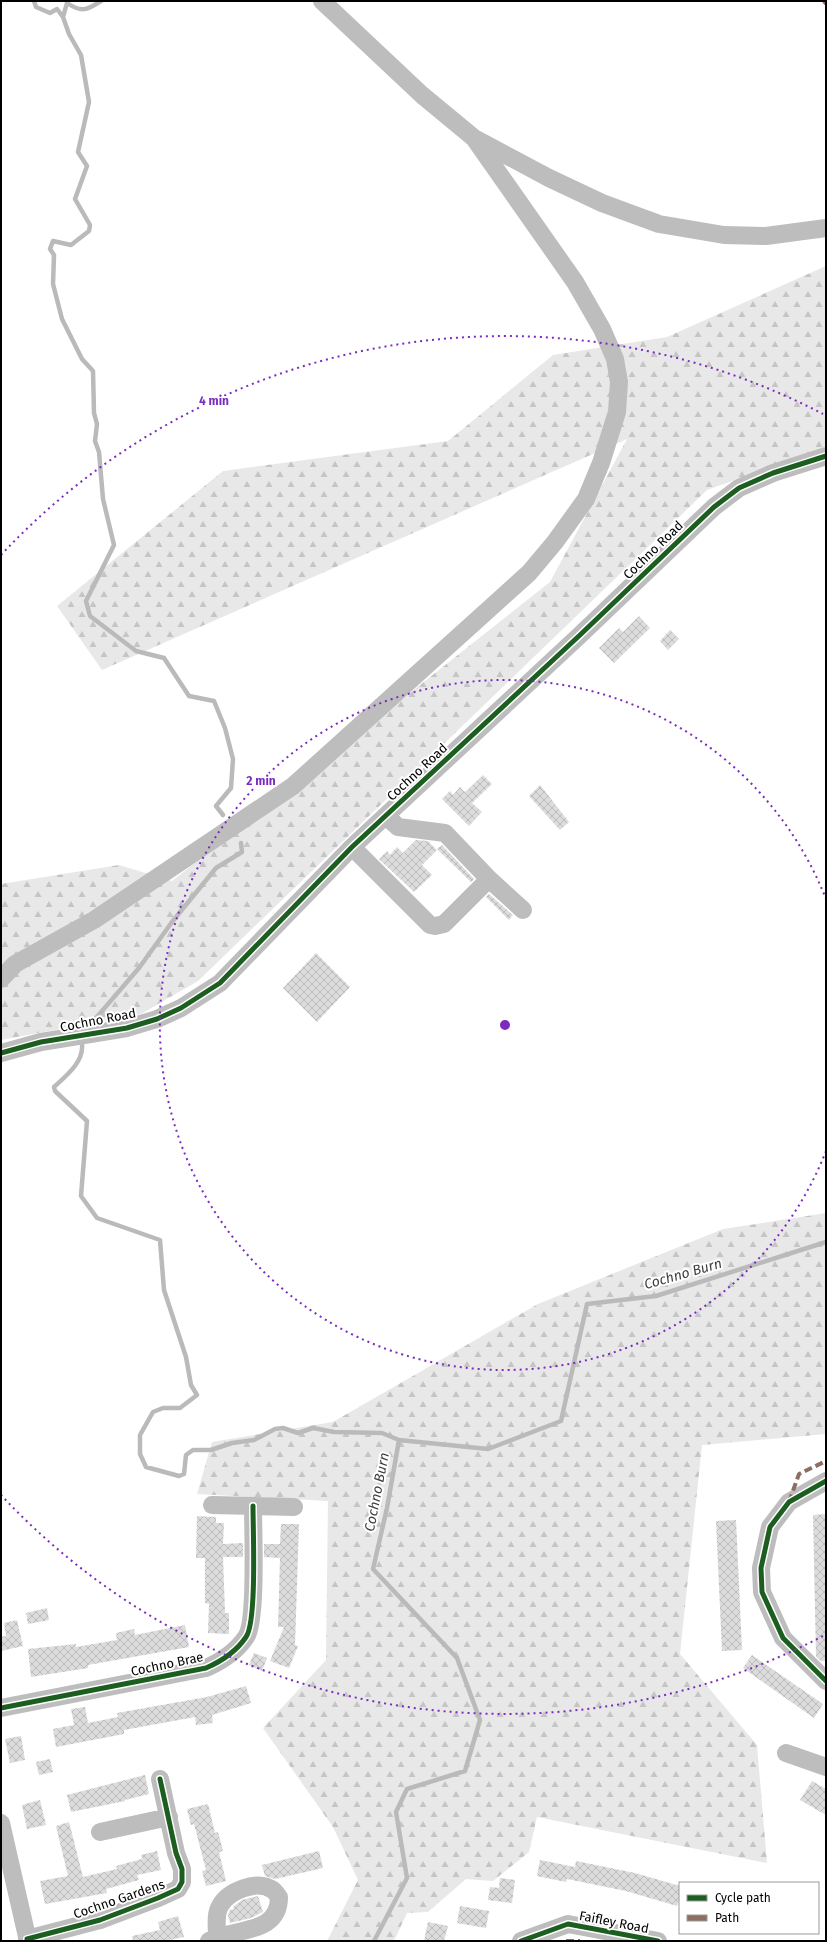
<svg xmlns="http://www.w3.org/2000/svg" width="827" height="1942" viewBox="0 0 827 1942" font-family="'Fira Sans',sans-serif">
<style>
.forest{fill:url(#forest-firs)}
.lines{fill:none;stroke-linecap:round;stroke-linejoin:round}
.stream{stroke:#bababa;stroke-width:4.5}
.building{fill:url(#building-cross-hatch)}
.minor{stroke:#bdbdbd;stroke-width:18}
.quiet{stroke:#8d6e63;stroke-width:4;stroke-dasharray:8 4;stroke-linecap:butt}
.cycleway-casing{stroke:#fff;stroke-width:8}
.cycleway{stroke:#1b5e20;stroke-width:5}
.ring{fill:none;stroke:#7b2cbf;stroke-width:2;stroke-dasharray:2 4}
.labels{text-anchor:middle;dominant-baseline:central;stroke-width:4;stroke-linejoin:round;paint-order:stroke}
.street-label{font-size:13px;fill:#000;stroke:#fff}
.water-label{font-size:14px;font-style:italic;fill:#3e3e3e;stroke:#fff}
.centre{fill:#7b2cbf;stroke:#fff;stroke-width:2}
.ring-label{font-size:12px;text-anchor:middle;font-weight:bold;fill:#7b2cbf;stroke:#fff;stroke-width:4;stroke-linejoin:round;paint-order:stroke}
</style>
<defs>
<pattern id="forest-firs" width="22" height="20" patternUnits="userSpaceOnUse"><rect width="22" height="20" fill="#e8e8e8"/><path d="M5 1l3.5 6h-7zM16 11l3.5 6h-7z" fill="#c5c5c5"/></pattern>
<pattern id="building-cross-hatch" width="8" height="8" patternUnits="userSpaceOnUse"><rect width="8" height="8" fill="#dcdcdc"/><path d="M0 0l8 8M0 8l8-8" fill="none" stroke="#bbb"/></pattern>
</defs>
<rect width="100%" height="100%" fill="#fff"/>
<!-- forest -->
<path class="forest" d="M826 266V447L707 490 198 981 141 1014 1 1040V884L119 865 172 881 550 582 627 439 102 670 57 606 223 471 448 441 553 355 667 337Z
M826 1213V1434L702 1445 680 1654 757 1745 767 1863 537 1817 529 1852 493 1881 466 1879 428 1912 407 1913 394 1941H327L358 1880 333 1827 263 1728 326 1660 328 1501 197 1494 212 1442 333 1422 538 1304 723 1229Z"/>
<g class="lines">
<!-- stream -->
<path class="stream" d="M34 1 36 7 50 13 57 9 63 17 69 34 81 55 89 102 78 152 87 166 75 199 90 225 89 231 71 245 53 241 50 249 54 255 53 284 62 319 82 359 93 371 94 413 97 424 95 441 99 452 103 499 114 545 86 601 90 616 136 651 164 658 189 696 214 701 225 728 233 759 231 788 216 806 223 815
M63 17 67 3C82 13 87 10 101 1
M96 1018 139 968 172 922 216 868 242 852 241 843
M82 1044C84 1062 66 1076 54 1087L55 1091 87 1121 81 1196 97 1218 160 1240 164 1290 186 1357 191 1385 197 1395 180 1408H163L153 1412 140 1435V1454L146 1467 179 1476 184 1474 186 1455 193 1450H211L232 1443 254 1440 275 1429 283 1428 298 1433 313 1428 334 1432 382 1433 399 1440
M374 1941 407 1878 396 1812 407 1789 465 1771 480 1720 457 1658 373 1569 387 1508 399 1440 488 1449 561 1421 587 1304 656 1296 826 1242"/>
</g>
<!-- building -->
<path class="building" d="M639 616 650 628 614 663 599 648 619 628 623 632Z
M670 630 679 639 668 650 660 641Z
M483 775 492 784 472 803 482 812 469 826 442 799 450 791 453 795 460 787 465 792Z
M540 785 569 822 560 830 529 796Z
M416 840 428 841 437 850 422 865 432 875 414 892 379 859 387 851 390 855 397 847 403 853Z
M442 845 474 879 471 882 437 849Z
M489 894 513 915 509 920 486 897Z
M316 953 350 987 317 1022 283 988Z
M826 1514V1661H821L816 1656 813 1515Z
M197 1516 216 1517V1523H224L223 1544 243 1543V1557H223L225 1613H229V1634L208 1633 209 1604 205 1603V1558H196Z
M736 1520 742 1650 722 1651 716 1521Z
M281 1524H299L295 1645 298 1646 289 1668 270 1661 284 1627H278L280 1558 264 1557V1544H280Z
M47 1608 49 1620 28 1624 26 1613Z
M17 1620 23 1646 1 1651V1637L6 1636 4 1623Z
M185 1625 189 1647 88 1665V1668L31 1677 28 1649 76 1644V1647L117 1640 116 1633 134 1629 135 1635Z
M254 1653 267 1658 262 1671 249 1665Z
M752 1655 823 1704 814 1718 743 1668Z
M246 1686 251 1703 212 1715 213 1723 196 1725 195 1717 124 1730V1734L56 1747 53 1729 74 1725 71 1709 85 1707 88 1723 118 1717 117 1713 207 1697Z
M21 1736 25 1760 10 1763 5 1739Z
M50 1759 53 1772 39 1775 36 1762Z
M145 1775 149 1794 125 1800V1801L71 1812 67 1795Z
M812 1781 826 1789V1815L800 1800Z
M40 1800 46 1825 27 1829 22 1805Z
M208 1804 215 1833 218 1832 223 1851 219 1852 226 1881 206 1886 202 1871 206 1870 194 1824 191 1825 187 1809Z
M69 1822 83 1877 117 1869 116 1866 142 1859 141 1855 157 1851 161 1870 137 1875 139 1880 106 1889 107 1893 45 1904 40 1881 68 1876 56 1826Z
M319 1851 323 1868 275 1879 265 1876 262 1865Z
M540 1860 575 1867 576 1861 635 1873 680 1886V1897L677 1906 626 1891 567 1879 566 1882 537 1876Z
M500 1878 515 1880 512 1903 488 1900 490 1887 499 1888Z
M258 1896 263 1912 251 1918 230 1923 228 1915 230 1910 234 1909 233 1907 242 1900Z
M460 1906 489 1911 486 1928 457 1923Z
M178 1916 184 1937 165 1941H133L132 1936 160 1930 158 1922Z
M428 1922 448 1926 444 1941H424Z"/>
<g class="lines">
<!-- minor -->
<path class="minor" d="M322 1 422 95 474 138 549 178 602 203 659 224 724 235 766 236 826 228
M386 816 398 827 445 833 489 879
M352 847 430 925 435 926 444 924 489 879 523 910
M1 979 15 964 94 920 293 786 529 573 555 542 586 499 601 463 617 412 619 382 615 359 602 329 575 282 474 138
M1 1053 41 1042 127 1028 157 1019 181 1008 220 983 352 847 580 635 714 507 739 488 773 473 826 456
M826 1481 789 1502 770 1527 761 1568 762 1592 783 1638 826 1681
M212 1505 294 1507
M1 1708 206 1668C222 1661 236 1652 246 1637 257 1622 253 1530 253 1506
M786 1753 826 1767
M1 1823 28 1941
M100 1832 169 1817
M27 1939 100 1920 158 1898 178 1889 182 1882V1869L176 1853 160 1779
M209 1941C236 1927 279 1935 279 1897 277 1895 275 1891 273 1890 257 1879 228 1891 220 1906 215 1914 217 1927 217 1937
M521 1941 568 1924 658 1941"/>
<!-- quiet -->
<path class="quiet" d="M824 1 826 4
M789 1502 799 1474 826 1461
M566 1941H580"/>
<!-- cycleway casing -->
<g class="cycleway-casing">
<path id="cycleway" d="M1 1053 41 1042 127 1028 157 1019 181 1008 220 983 352 847 580 635 714 507 739 488 773 473 826 456
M826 1481 789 1502 770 1527 761 1568 762 1592 783 1638 826 1681
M1 1708 206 1668C222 1661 236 1652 246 1637 257 1622 253 1530 253 1506
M27 1939 100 1920 158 1898 178 1889 182 1882V1869L176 1853 160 1779
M521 1941 568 1924 658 1941"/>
</g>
<!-- cycleway -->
<use href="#cycleway" class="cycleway"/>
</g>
<!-- distance rings -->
<g class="ring">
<path d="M826 1151A345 345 0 1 1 826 899"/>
<path d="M823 1636A689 689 0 0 1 1 1495M1 555A689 689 0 0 1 823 414"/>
</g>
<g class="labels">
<!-- street labels -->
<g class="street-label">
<text transform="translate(653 550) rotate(-44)">Cochno Road</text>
<text transform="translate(417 772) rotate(-43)">Cochno Road</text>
<text transform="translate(98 1020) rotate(-11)">Cochno Road</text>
<text transform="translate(167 1664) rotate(-12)">Cochno Brae</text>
<text transform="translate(119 1899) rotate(-19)">Cochno Gardens</text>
<text transform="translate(614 1922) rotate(11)">Faifley Road</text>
</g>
<!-- water labels -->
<g class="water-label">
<text transform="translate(683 1274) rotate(-16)">Cochno Burn</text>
<text transform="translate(377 1492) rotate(-79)">Cochno Burn</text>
</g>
</g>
<circle cx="505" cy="1025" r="6" class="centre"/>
<g class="ring-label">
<text x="214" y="405">4 min</text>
<text x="261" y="785">2 min</text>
</g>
<!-- border -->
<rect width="827" height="1942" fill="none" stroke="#000000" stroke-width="4"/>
<!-- legend -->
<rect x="679" y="1882" width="140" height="52" fill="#ffffff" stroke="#999999"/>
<rect x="687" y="1895" width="20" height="6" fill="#1b5e20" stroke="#999999"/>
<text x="715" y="1902" font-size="12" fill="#000000">Cycle path</text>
<rect x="687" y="1915" width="20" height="6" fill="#8d6e63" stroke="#999999"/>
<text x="715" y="1922" font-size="12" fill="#000000">Path</text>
</svg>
